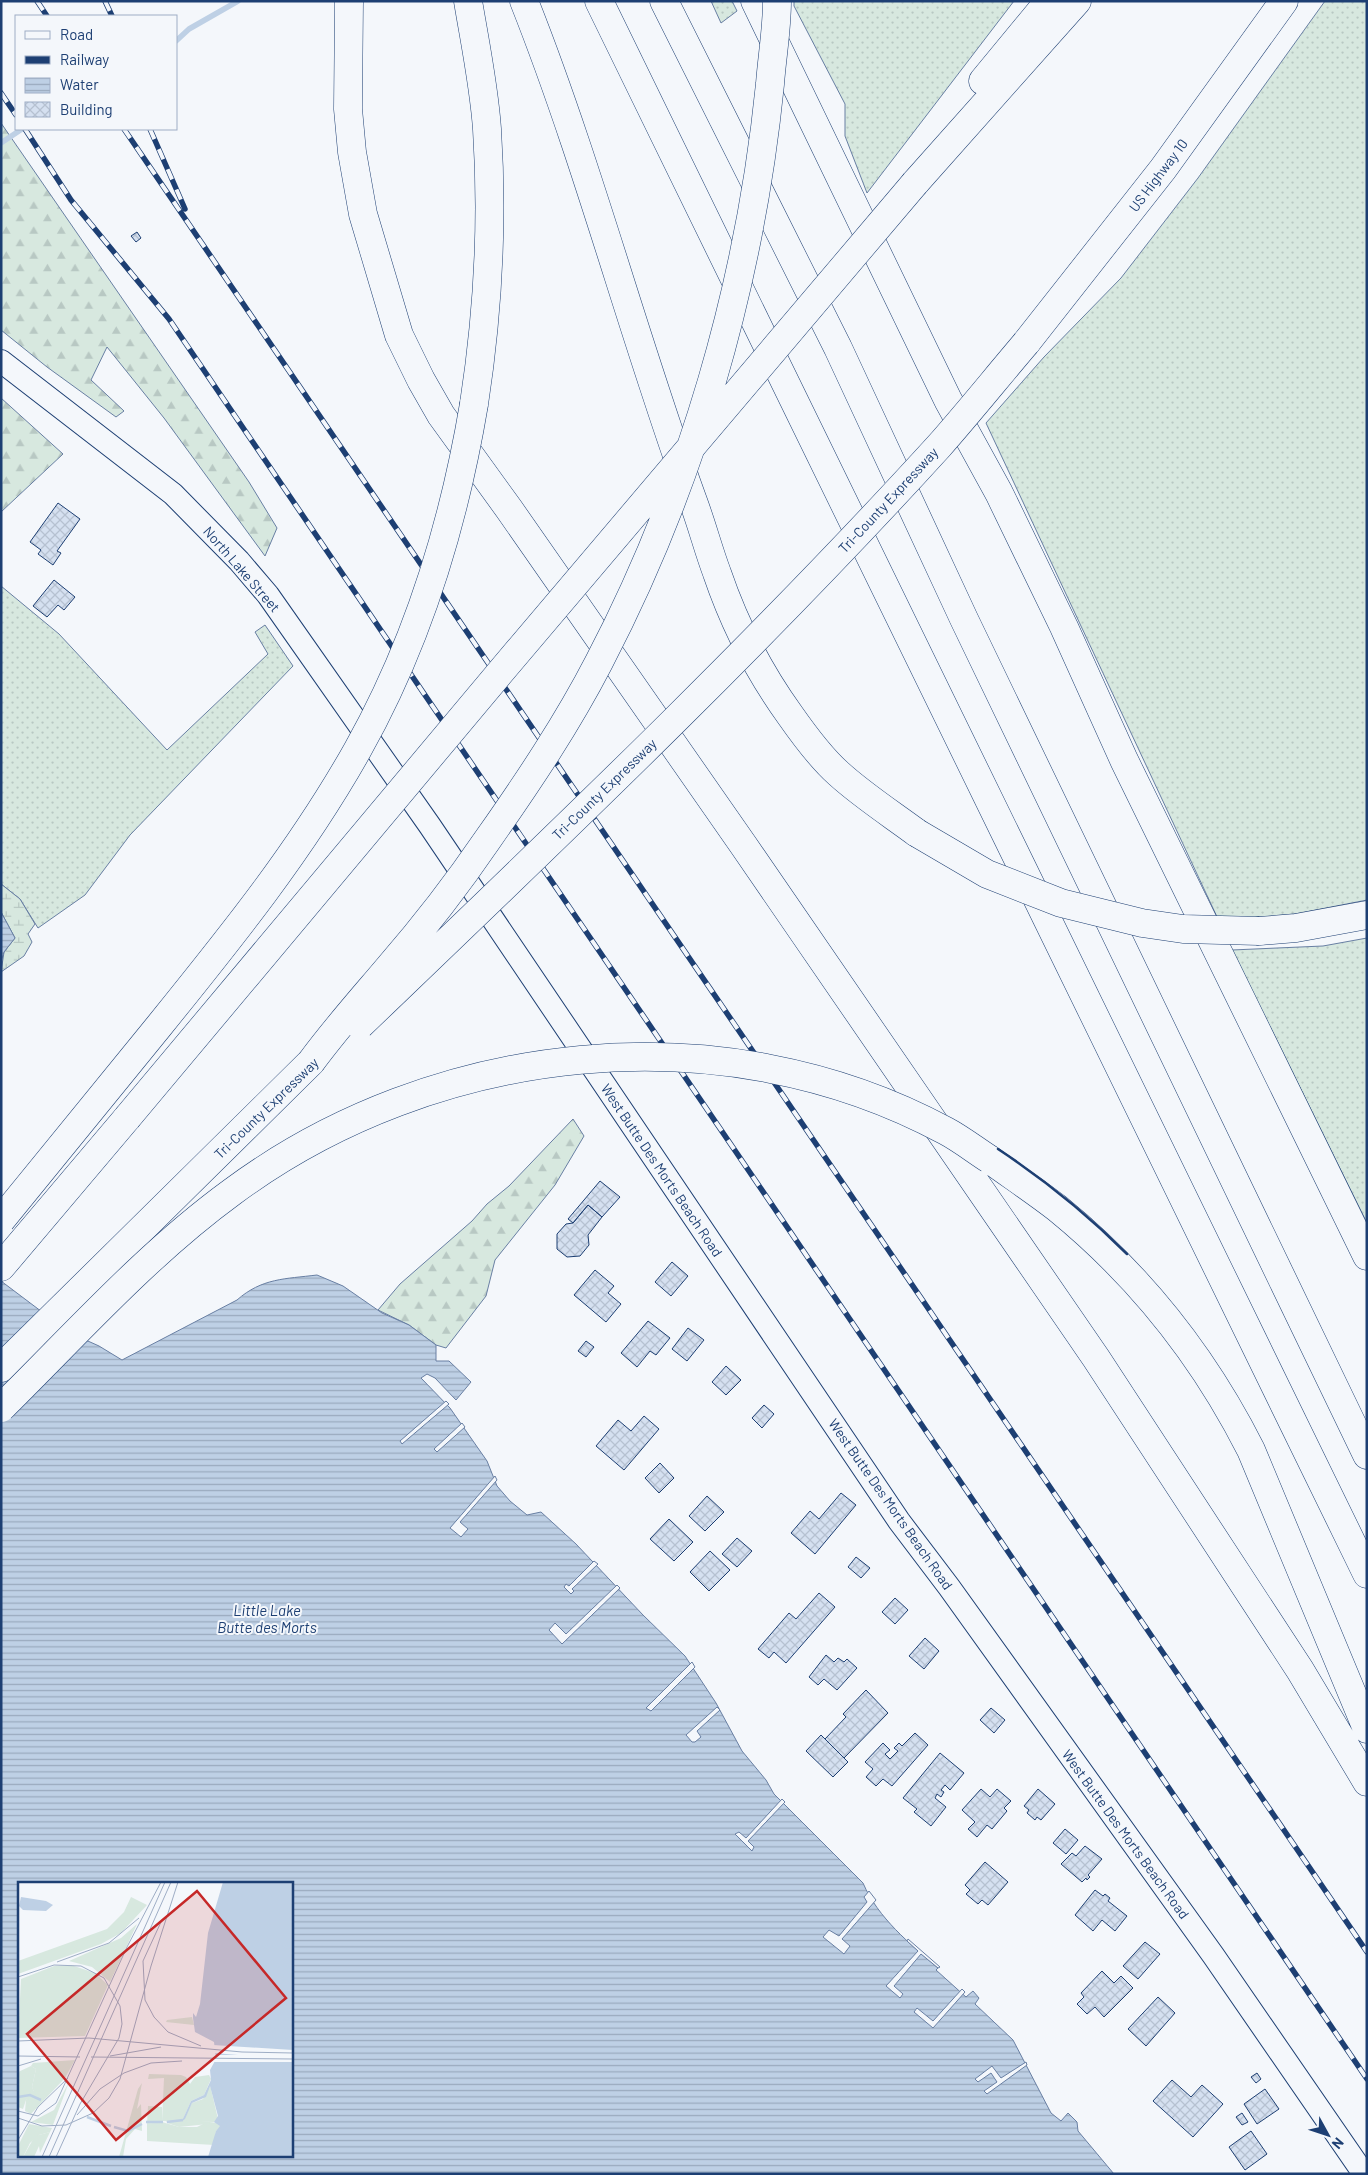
<svg xmlns="http://www.w3.org/2000/svg" width="1368" height="2175" viewBox="0 0 1368 2175" font-family="Barlow,sans-serif">
<style>
.grass{fill:url(#grass-dots);stroke:#687fa3}
.forest{fill:url(#forest-firs);stroke:#687fa3}
.wetland{fill:url(#wetland-marsh);stroke:#687fa3}
.water{fill:url(#water-rules);stroke:#687fa3;fill-rule:evenodd}
.pier{fill:#f4f7fb;stroke:#687fa3}
.lines{fill:none;stroke-linecap:round;stroke-linejoin:round}
.stream{stroke:#bed0e5;stroke-width:5.5}
.building{fill:url(#building-cross-hatch);stroke:#1d3f73}
.secondary-casing{stroke:#1d3f73;stroke-width:24}
.highway-casing{stroke:#1d3f73;stroke-width:29}
.secondary{stroke:#f4f7fb;stroke-width:22}
.highway{stroke:#f4f7fb;stroke-width:28}
.rail-casing{stroke:#1d3f73;stroke-width:5.5}
.rail{stroke:#f4f7fb;stroke-width:4;stroke-dasharray:11;stroke-linecap:butt}
.highway-bridge-casing{stroke:#1d3f73;stroke-width:29;stroke-linecap:butt}
.highway-bridge{stroke:#f4f7fb;stroke-width:28}
.wall{stroke:#1d3f73;stroke-width:2.5}
.labels{text-anchor:middle;dominant-baseline:central;stroke-width:4;stroke-linejoin:round;paint-order:stroke}
.street-label{font-size:14px;fill:#1d3f73;stroke:#f4f7fb}
.water-label{font-size:15px;font-style:italic;fill:#1d3f73;stroke:#f4f7fb}
.inset-river{fill:none;stroke:#bed0e5;stroke-width:2.5}
.inset-road{fill:none;stroke:#9eadc5;stroke-width:1}
.view{fill:#c62828;fill-opacity:0.15;stroke:#c62828;stroke-width:2.5}
.inset-edge{fill:none;stroke:#1d3f73;stroke-width:2.5}
</style>
<defs>
<pattern id="grass-dots" width="8" height="8" patternUnits="userSpaceOnUse" patternTransform="scale(1.25)"><rect width="8" height="8" fill="#d7e8df"/><path d="M2 2h.1M6 6h.1" fill="none" stroke="#b8c8c3" stroke-width="1.8" stroke-linecap="round"/></pattern>
<pattern id="forest-firs" width="22" height="20" patternUnits="userSpaceOnUse" patternTransform="scale(1.25)"><rect width="22" height="20" fill="#d7e8df"/><path d="M5 1l3.5 6h-7zM16 11l3.5 6h-7z" fill="#b8c8c3"/></pattern>
<pattern id="wetland-marsh" width="20" height="14" patternUnits="userSpaceOnUse" patternTransform="scale(1.25)"><rect width="20" height="14" fill="#d7e8df"/><path d="M1 5h8M5 5V1M11 12h8M15 12V8" fill="none" stroke="#b8c8c3"/></pattern>
<pattern id="water-rules" width="6" height="5" patternUnits="userSpaceOnUse" patternTransform="scale(1.25)"><rect width="6" height="5" fill="#bed0e5"/><path d="M0 2.5h6" fill="none" stroke="#9aaabe"/></pattern>
<pattern id="building-cross-hatch" width="8" height="8" patternUnits="userSpaceOnUse" patternTransform="scale(1.25)"><rect width="8" height="8" fill="#d5e0f0"/><path d="M0 0l8 8M0 8l8-8" fill="none" stroke="#b6c1d1"/></pattern>
</defs>
<rect width="100%" height="100%" fill="#f4f7fb"/>
<!-- grass -->
<path class="grass" d="M711 1H732L737 11 721 23Z
M794 1H1014L867 193 845 136V104L794 6Z
M1325 1H1367V900L1295 914 1219 921 986 423 1044 357 1121 278 1198 178Z
M1 586 59 634 167 750 268 654 255 632 265 625 293 666 130 835 85 895 38 928 20 899 1 884Z
M1367 938V1223L1232 950 1323 946Z"/>
<!-- forest -->
<path class="forest" d="M1 123 249 482 277 528 265 556 164 418 107 347 91 380 124 411 116 417 47 367 1 330Z
M1 398 63 454 1 512Z
M573 1119 584 1136 555 1185 495 1260 486 1296 446 1348 436 1345 409 1325 378 1310 400 1284 472 1221 487 1204 509 1186Z"/>
<!-- wetland -->
<path class="wetland" d="M1 884 20 899 35 924 28 934 32 942 24 956 1 972 4 952 15 938 1 912Z"/>
<!-- water -->
<path class="water" d="M1 912 15 938 4 952 1 962Z
M317 1275 343 1286 382 1313 409 1325 436 1345V1361H449L471 1382 456 1400 435 1378 427 1374 421 1378 450 1408 487 1461 497 1486 510 1501 527 1515 541 1512 576 1544 643 1615 685 1656 716 1703 742 1751 766 1780 774 1794 863 1883C878 1918 910 1944 938 1968L936 1970 966 1997 973 1991 979 1998 975 2004 1013 2040 1051 2113 1061 2121 1068 2113 1077 2122 1078 2131 1114 2174H1V1281L70 1333 99 1346 122 1360 237 1300C262 1278 285 1279 317 1275ZM19 1884H291V2156H19Z"/>
<!-- pier -->
<path class="pier" d="M446 1401 449 1404 402 1444 400 1441Z
M462 1423 465 1427 437 1452 434 1449Z
M495 1476 497 1480 460 1522 468 1529 461 1537 450 1528Z
M594 1561 598 1564 572 1589 574 1591 571 1594 564 1587 566 1584 569 1586Z
M617 1585 620 1588 562 1644 549 1630 555 1623 566 1634Z
M692 1662 695 1667 651 1711 646 1708Z
M717 1707 720 1710 697 1731 701 1737 695 1742H692L686 1735Z
M782 1799 785 1802 748 1841 754 1847 752 1851 735 1834 739 1832 746 1838Z
M869 1891 876 1900 842 1939 850 1946 844 1954 823 1937 829 1930 839 1936 867 1902 864 1897Z
M908 1939 940 1967 938 1968 921 1954 894 1986 903 1994 900 1998 886 1986 918 1951 907 1941Z
M962 1989 965 1992 933 2028 914 2012 917 2008 933 2021Z
M1026 2062 1027 2065 987 2094 984 2091 997 2082 991 2073 978 2082 975 2079 992 2066 1001 2078Z"/>
<g class="lines">
<!-- stream -->
<path class="stream" d="M176 41 189 29 238 1
M1 143 22 129"/>
</g>
<!-- building -->
<path class="building" d="M137 232 141 238 136 242 131 236Z
M58 503 80 519 57 551 61 553 53 565 38 554 41 550 30 542Z
M54 580 75 597 64 610 58 605 47 617 33 606Z
M600 1181 620 1197 602 1217 588 1205 573 1223 568 1219Z
M588 1205 602 1217 588 1235 589 1245 580 1256 567 1257 557 1249V1234L566 1224 573 1223Z
M672 1262 688 1276 671 1296 655 1282Z
M595 1270 614 1286 608 1293 621 1304 606 1322 574 1295Z
M648 1321 670 1338 656 1355 650 1351 637 1367 621 1353Z
M688 1328 704 1340 687 1361 672 1349Z
M586 1341 594 1347 586 1357 578 1351Z
M726 1366 741 1380 726 1395 712 1382Z
M764 1405 774 1414 762 1428 752 1418Z
M644 1416 659 1429 624 1470 596 1446 618 1420 631 1431Z
M660 1463 674 1478 659 1493 645 1478Z
M841 1493 856 1505 815 1554 791 1533 810 1511 819 1519Z
M707 1496 724 1512 705 1531 689 1516Z
M669 1519 693 1542 674 1561 650 1539Z
M737 1538 752 1551 737 1567 722 1554Z
M710 1551 730 1570 709 1591 690 1572Z
M856 1557 870 1568 861 1578 848 1567Z
M819 1593 835 1607 786 1663 774 1652 769 1658 758 1649 789 1613 796 1619Z
M895 1598 908 1610 895 1624 882 1612Z
M925 1638 939 1651 924 1669 909 1656Z
M826 1655 834 1662 838 1658 844 1662 847 1659 857 1668 837 1690 824 1679 818 1685 809 1677Z
M866 1690 888 1713 844 1758 825 1739 846 1717 843 1714Z
M991 1708 1005 1720 994 1733 980 1720Z
M915 1733 928 1745 892 1786 883 1779 876 1786 866 1777 873 1769 865 1762 883 1743 890 1750 885 1754 890 1759 898 1751 894 1748 899 1743 902 1746Z
M821 1735 848 1762 833 1777 806 1751Z
M940 1753 964 1773 950 1790 945 1785 941 1790 944 1792 941 1797 937 1794 935 1798 946 1807 931 1826 914 1812 917 1809 903 1798Z
M981 1789 990 1797 997 1789 1011 1801 1004 1808 1007 1811 992 1829 987 1825 977 1837 968 1829 975 1822 962 1810Z
M1038 1789 1055 1804 1041 1820 1037 1817 1035 1820 1027 1813 1029 1810 1024 1806Z
M1065 1829 1078 1840 1066 1854 1053 1843Z
M1085 1846 1102 1859 1088 1875 1090 1877 1087 1880 1086 1878 1082 1882 1061 1864 1072 1853 1076 1856Z
M985 1862 1008 1882 988 1905 982 1900 978 1904 966 1894 970 1890 965 1885Z
M1095 1890 1103 1896 1105 1894 1110 1898 1108 1901 1127 1916 1115 1931 1102 1920 1093 1931 1075 1915Z
M1145 1942 1160 1954 1138 1979 1123 1966Z
M1102 1971 1114 1983 1121 1976 1133 1988 1104 2017 1095 2007 1087 2014 1077 2004 1084 1997 1081 1993Z
M1158 1997 1175 2013 1146 2046 1128 2029Z
M1257 2073 1261 2079 1256 2083 1251 2077Z
M1172 2080 1191 2097 1202 2085 1223 2104 1193 2137 1153 2101Z
M1265 2089 1279 2109 1257 2124 1244 2104Z
M1242 2113 1248 2122 1242 2125 1236 2117Z
M1251 2131 1267 2154 1245 2170 1229 2147Z"/>
<g class="lines">
<!-- secondary casing -->
<g class="secondary-casing">
<path id="secondary" d="M1 361 173 494 239 561 268 595 430 826 899 1521 949 1587 1213 1955 1364 2174"/>
</g>
<!-- highway casing -->
<g class="highway-casing">
<path id="highway" d="M349 1 348 109 352 152 363 214 399 335 421 380 441 415 509 509 744 846 1096 1358 1300 1670 1367 1782
M468 1C475 43 484 86 487 129 493 221 488 313 474 404
M524 1C589 165 633 336 693 501 702 525 708 549 717 573 734 623 759 672 790 715 804 735 820 757 838 773 862 795 890 813 917 833
M599 1 1367 1574
M664 1 838 348 964 619 1367 1455
M755 1 948 400 999 493 1064 627 1124 760 1367 1256
M983 81 1049 1
M915 183 1077 1
M1026 343 1163 169 1284 1
M1259 931 1296 928 1367 915
M989 1159C1011 1175 1035 1191 1057 1208 1138 1274 1204 1357 1251 1450L1367 1729
M1 1267 127 1118
M1 1368 311 1062"/>
</g>
<!-- secondary -->
<use href="#secondary" class="secondary"/>
<!-- highway -->
<use href="#highway" class="highway"/>
<!-- rail casing -->
<g class="rail-casing">
<path id="rail" d="M37 1 47 16
M105 1 112 16
M1 93 16 115
M25 129 71 200 169 319 1367 2079
M124 129 1367 1952
M150 129 185 209"/>
</g>
<!-- rail -->
<use href="#rail" class="rail"/>
<!-- highway-bridge casing -->
<g class="highway-bridge-casing">
<path id="highway-bridge" d="M917 833 987 874 1061 903 1142 923 1183 929 1259 931
M360 1025C557 836 755 648 939 446 969 412 997 377 1026 343
M311 1062C336 1028 363 998 390 966 425 926 458 883 488 839 528 782 567 724 599 662 692 484 750 284 770 84 772 57 777 29 777 1
M127 1118 503 669 915 183
M1 1220C54 1155 107 1090 159 1026 231 937 302 849 358 749 417 644 454 523 474 404
M1 1408C76 1334 147 1254 232 1192 434 1042 722 1010 946 1131 961 1139 975 1150 989 1159"/>
</g>
<!-- highway-bridge -->
<use href="#highway-bridge" class="highway-bridge"/>
<!-- wall -->
<path class="wall" d="M998 1149C1045 1180 1087 1214 1127 1254"/>
</g>
<g class="labels">
<!-- street labels -->
<g class="street-label">
<text transform="translate(1158 175) rotate(-53)">US Highway 10</text>
<text transform="translate(888 500) rotate(-47)">Tri-County Expressway</text>
<text transform="translate(242 569) rotate(49)">North Lake Street</text>
<text transform="translate(604 789) rotate(-44)">Tri-County Expressway</text>
<text transform="translate(266 1108) rotate(-44)">Tri-County Expressway</text>
<text transform="translate(662 1170) rotate(56)">West Butte Des Morts Beach Road</text>
<text transform="translate(891 1504) rotate(55)">West Butte Des Morts Beach Road</text>
<text transform="translate(1126 1834) rotate(54)">West Butte Des Morts Beach Road</text>
</g>
<!-- water labels -->
<g class="water-label">
<text x="267" y="1610">Little Lake<tspan x="267" dy="17">Butte des Morts</tspan></text>
</g>
</g>
<!-- overview -->
<g transform="translate(18 1882)">
<rect width="275" height="275" fill="#f4f7fb"/>
<path d="M113 15 129 23 103 51 83 62 0 92V79L89 47 106 30ZM119 42 92 100 74 85 51 79 103 56ZM53 83 77 91 90 103 67 154 0 156 3 97 36 84ZM57 178 47 196 13 232 7 229 8 218 16 210 14 205 18 187 13 184 15 181ZM131 192 163 193 168 195 172 202 177 195 191 193 193 197 186 213 173 219 165 237 174 221 185 217 192 203 200 237 196 240 144 239 146 196 130 197ZM51 200 35 243 13 240 36 228ZM144 240 161 245H179L187 241H200L203 244 198 249 196 263 129 259V242ZM11 242 34 246 32 250 21 253 12 261 5 275H0V264Z" fill="#d7e8df"/>
<path d="M174 135 176 143 148 140 149 138ZM13 184 18 187 14 205 18 214 8 218 5 227 0 225V190ZM124 201 119 227 123 222 124 249 117 247 108 257 105 275H101L120 207ZM130 224 144 225V241L129 242ZM148 238 183 239 200 241 161 245 149 241Z" fill="#d7e8df"/>
<path d="M32 250 22 271 21 264 16 275H5L17 254Z" fill="#d7e8df"/>
<path d="M205 0H275V275H190L198 249 202 244 196 240 200 234 192 204 188 215 174 221 167 237 164 239 173 219 186 213 193 198 192 188 198 177 196 160 177 150 175 136V131L178 135 182 122 190 51ZM3 15 28 19 35 23 28 29 5 28 1 24Z" fill="#bed0e5"/>
<path d="M195 163 275 168V180H195L196 173H220L196 171Z" fill="#f4f7fb"/>
<path class="inset-river" d="M0 215 12 213 23 218M69 235 93 244M128 240H145M149 240 165 238M96 245 110 249 124 242"/>
<path class="inset-road" d="M143 40 125 79 127 118 136 135 150 150 183 164M39 80 91 61 121 36M0 95 36 83 63 84 86 96 102 124 104 142 101 156 62 222 38 275M0 159 71 156 224 170 275 171M0 174 62 175M92 174 143 165M73 175 275 177M0 184 23 177M0 229 20 234 38 221 109 65 143 0M59 233 82 207 106 191 133 181 164 179M0 236 24 244 48 243 75 231 91 216 102 197 133 84 160 0M0 258 20 225 50 196M24 275 147 0M31 275 153 0"/>
<path class="view" d="M179 9 268 116 98 258 9 152Z"/>
<rect width="275" height="275" class="inset-edge"/>
</g>
<!-- border -->
<rect width="1368" height="2175" fill="none" stroke="#1d3f73" stroke-width="5"/>
<!-- legend -->
<rect x="15" y="15" width="162" height="115" fill="#f4f7fb" stroke="#9eadc5"/>
<rect x="25" y="31" width="25" height="8" fill="#f4f7fb" stroke="#9eadc5"/>
<text x="60" y="40" font-size="15" fill="#1d3f73">Road</text>
<rect x="25" y="56" width="25" height="8" fill="#1d3f73" stroke="#9eadc5"/>
<text x="60" y="65" font-size="15" fill="#1d3f73">Railway</text>
<rect x="25" y="78" width="25" height="15" fill="url(#water-rules)" stroke="#9eadc5"/>
<text x="60" y="90" font-size="15" fill="#1d3f73">Water</text>
<rect x="25" y="102" width="25" height="15" fill="url(#building-cross-hatch)" stroke="#9eadc5"/>
<text x="60" y="115" font-size="15" fill="#1d3f73">Building</text>
<!-- north arrow -->
<g transform="translate(1328 2135) rotate(130)" stroke="#f4f7fb" stroke-width="4" paint-order="stroke">
<path d="M0-4L9 19L0 12L-9 19Z" fill="#1d3f73"/>
<text y="-8" font-size="14" font-weight="bold" text-anchor="middle" fill="#1d3f73">N</text>
</g>
</svg>
